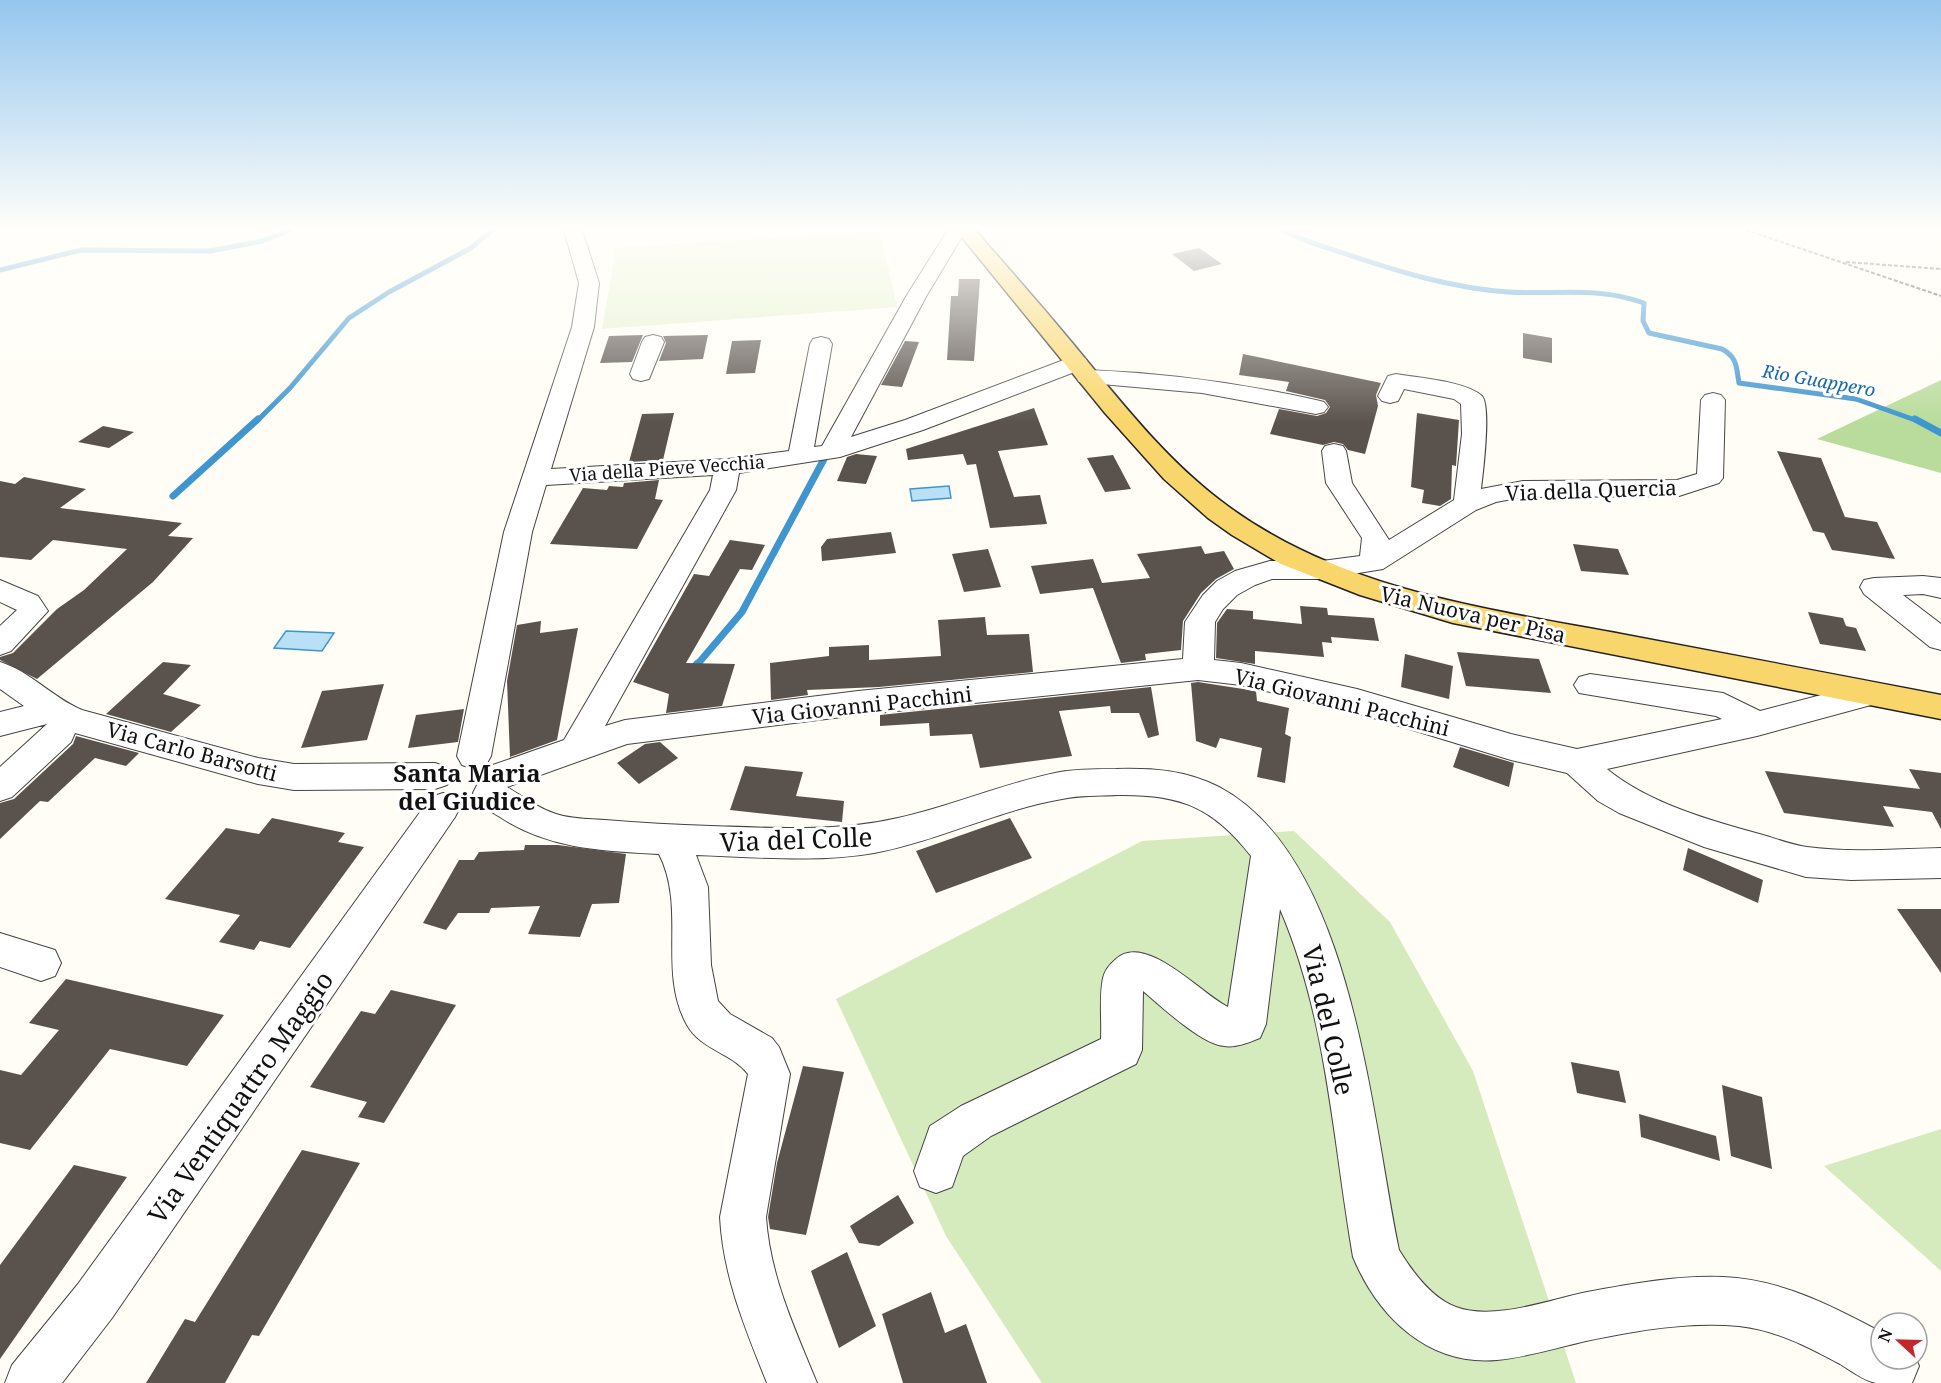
<svg xmlns="http://www.w3.org/2000/svg" width="1941" height="1383" viewBox="0 0 1941 1383" font-family="'Noto Serif',serif">
<style>
.green{fill:#d5ebbd}
.forest{fill:#b9dc9c}
.pitch{fill:#e6f2cf}
.water{fill:#b9e0f7;stroke:#3f96cf;stroke-width:1.5}
.lines{fill:none;stroke-linecap:round;stroke-linejoin:round}
.stream-far2{stroke:#3f96cf;stroke-width:5}
.stream-far1{stroke:#3f96cf;stroke-width:7}
.stream{stroke:#3f96cf;stroke-width:9}
.building{fill:#5a524d}
.minor-casing{stroke:#444;stroke-width:2}
.major-casing{stroke:#222;stroke-width:3}
.path{stroke:#333;stroke-width:2;stroke-dasharray:4 2;stroke-linecap:butt}
.minor{fill:#fff;fill-rule:evenodd}
.major{fill:#f9d66b;fill-rule:evenodd}
.labels{text-anchor:middle;dominant-baseline:central;stroke-width:6;stroke-linejoin:round;paint-order:stroke}
.far-water-label{font-size:18px;font-style:italic;fill:#1768a6;stroke:#fff}
.far-street-label{font-size:18px;fill:#111;stroke:#fff}
.street-label{font-size:21px;fill:#111;stroke:#fff}
.quarter-label{font-size:24px;font-weight:bold;fill:#111;stroke:#fff}
.near-street-label{font-size:26px;fill:#111;stroke:#fff}
</style>
<rect width="100%" height="100%" fill="#fffdf5"/>
<!-- green -->
<path class="green" d="M1294 831 1390 922 1473 1071 1576 1383H1042L946 1236 836 999 1142 841Z
M1941 1129V1271L1824 1166Z"/>
<!-- forest -->
<path class="forest" d="M1941 380V473L1817 439Z"/>
<!-- pitch -->
<path class="pitch" d="M880 231 897 307 602 329 616 248Z"/>
<!-- water -->
<path class="water" d="M949 486 951 498 912 501 910 489Z
M286 631 334 633 322 651 274 648Z"/>
<g class="lines">
<!-- stream-far2 -->
<path class="stream-far2" d="M1283 230C1302 241 1323 246 1343 253 1396 271 1451 288 1508 292 1556 295 1598 286 1644 303L1643 321 1649 333 1722 349C1738 358 1736 367 1739 383L1856 399 1918 421
M0 270 81 250 210 251 262 241 290 230
M257 421 290 388 349 318 389 292 471 248 492 230"/>
<!-- stream-far1 -->
<path class="stream-far1" d="M1915 419 1941 433
M173 496 258 419
M696 666 742 612 824 459"/>
<!-- stream -->
<path class="stream" d="M692 671 698 664"/>
</g>
<!-- building -->
<path class="building" d="M1199 248 1222 264 1194 271 1172 254Z
M959 279H980L974 361 947 360 951 296H958Z
M1523 333 1552 338V363L1523 358Z
M643 335 632 362 600 363 609 336Z
M708 335 703 359 659 361 666 343 663 336Z
M761 340 755 373 726 374 732 341Z
M905 341 919 342 902 387 881 385Z
M1243 354 1381 383 1376 395 1378 406 1365 454 1348 450 1343 444 1334 442 1323 445 1270 434 1279 409 1317 416 1326 413 1330 407 1325 400 1286 391 1289 382 1239 375Z
M1034 408 1048 445 998 451 1014 497 1040 495 1047 524 990 528 976 464 967 465 963 454 908 460 906 449Z
M674 413 663 460 629 462 642 414Z
M1417 413 1459 420 1456 466 1452 465 1451 499 1440 506 1422 503 1424 490 1411 487Z
M103 426 134 432 109 448 78 442Z
M1777 451 1821 458 1845 517 1877 522 1895 559 1832 550 1824 533 1813 531Z
M856 454 877 456 866 484 837 481 847 457Z
M1113 455 1131 489 1105 492 1087 458Z
M24 477 86 489 60 508 182 523 168 536 193 538 153 582 37 679 0 660V657L13 653 57 609 84 590 127 549 53 540 31 560 0 557V481L15 484Z
M659 480 655 499 663 500 637 549 550 544 583 488 607 490 609 486 623 487 624 483Z
M891 532 896 553 822 561 821 547 827 539Z
M730 540 765 545 752 570 740 569 686 663 735 664 722 706 666 713 669 694 633 682 694 574 709 576Z
M1573 544 1618 549 1629 575 1581 571Z
M1201 546 1205 554 1224 551 1234 569 1216 579 1201 593 1183 621 1181 650 1145 654 1146 660 1121 663 1093 588 1040 594 1031 566 1093 559 1102 583 1150 578 1137 554Z
M988 549 1001 587 964 592 952 554Z
M1300 606 1327 608 1328 615 1374 618 1379 641 1331 637 1332 643 1322 642 1324 657 1255 651V664L1216 658 1217 623 1227 609 1253 611V619L1302 624Z
M1808 612 1843 618 1846 626 1856 628 1866 651 1820 644Z
M985 617 987 635 1029 634 1033 672 879 687 807 690 808 695 771 700 770 663 829 656V647L869 645V660L941 656 938 620Z
M541 621 540 633 578 628 557 740 510 757 507 681 517 625Z
M1457 652 1539 659 1551 693 1466 686Z
M1405 654 1453 666 1449 699 1401 687Z
M163 662 191 665 163 694 201 705 171 732 106 714Z
M1198 682 1256 691 1257 701 1289 708 1285 734 1291 737 1285 783 1257 777 1262 748 1220 738 1216 748 1196 741 1191 683Z
M384 684 367 740 301 748 322 691Z
M1151 687 1159 735 1148 738 1139 713H1111L1110 706 1059 711 1072 756 980 768 972 734 930 736 929 723 880 726V715Z
M464 709 458 742 408 748 416 715Z
M76 736 139 753 126 766 95 758 48 802 40 801 0 839V803L14 799 73 744Z
M660 742 678 758 639 784 617 763 645 744Z
M1460 747 1514 763 1509 787 1453 767Z
M745 766 803 772 796 796 844 801 842 822 730 810Z
M1909 769 1941 773V829L1932 812 1883 806 1894 827 1784 813 1765 771 1920 789Z
M272 818 345 833 338 842 364 847 290 948 260 941 254 950 219 942 240 915 165 899 226 828 259 834Z
M1010 818 1032 858 936 893 916 851Z
M525 845H558L626 854 619 903 592 904 580 937 528 934 540 906 491 908 489 913H458L446 930 423 923 459 860H474L479 852 524 850Z
M1688 848 1763 880 1758 903 1683 870Z
M1897 909H1941V973Z
M66 979 224 1015 187 1066 110 1049 30 1150 0 1143V1070L21 1075 59 1030 29 1023Z
M391 990 456 1005 384 1123 358 1117 367 1102 310 1087 361 1011 375 1014Z
M1571 1062 1619 1071 1626 1103 1577 1093Z
M803 1066 844 1072 806 1235 770 1229 768 1217 777 1163Z
M1722 1085 1762 1097 1772 1169 1731 1156Z
M1639 1114 1716 1136 1720 1161 1641 1137Z
M302 1150 360 1163 259 1336 252 1335 225 1383H146L185 1319 195 1322Z
M74 1165 127 1177 0 1359V1265Z
M898 1195 914 1223 879 1246 859 1243 850 1226Z
M847 1252 876 1326 839 1348 811 1271Z
M931 1292 945 1333 966 1324 987 1383H903L882 1314Z"/>
<g class="lines">
<!-- minor casing -->
<g class="minor-casing">
<path id="minor" d="M564 230H582L599 283 594 327 551 469 728 459 789 451 810 344 813 339 821 337 829 339 832 344 814 447 822 446 907 295 948 230H966L927 295 851 437 905 420 1069 358 1077 356 1085 358 1088 363 1085 368 923 430 840 457 739 473 736 490 605 726 625 720 858 691 1183 659 1185 622 1203 595 1217 581 1235 571 1270 561H1322L1360 556 1362 538 1326 483 1322 451 1325 446 1334 444 1343 446 1346 451 1352 483 1389 540 1454 500 1462 434 1461 404 1454 399 1404 389 1398 401 1390 403 1382 401 1378 396 1388 376 1396 374C1418 378 1466 381 1482 396 1491 406 1483 473 1481 489L1523 481 1677 480 1697 474 1701 400 1705 395 1713 393 1721 395 1725 400 1723 478 1719 483 1679 496 1523 497 1496 502 1476 510 1383 569 1322 579H1272L1255 585 1237 595 1223 609 1215 622 1214 660 1241 663 1357 689 1511 734 1577 749 1722 719 1716 716 1579 693 1574 685 1579 677 1590 674 1723 693 1760 711 1871 682 1882 686 1887 694 1882 702 1757 736 1607 769C1648 803 1711 821 1763 835 1777 839 1792 845 1807 847 1851 853 1897 849 1941 848V878L1851 880 1806 877 1704 847 1619 813 1598 801 1567 773 1511 760 1357 713 1241 685 1198 680 858 715 627 744 507 787C522 796 539 809 556 814 572 819 589 819 605 820 641 823 676 825 711 826 773 828 837 832 898 818 953 806 1004 783 1060 772 1078 769 1097 769 1116 769 1152 768 1186 770 1219 787 1353 858 1371 1116 1399 1250 1412 1271 1431 1298 1456 1307 1493 1321 1549 1300 1587 1292 1631 1284 1677 1275 1723 1277 1780 1279 1832 1306 1881 1332V1359H1916L1919 1366 1912 1383C1901 1383 1887 1383 1876 1383 1864 1381 1850 1370 1840 1364 1808 1347 1776 1330 1739 1326 1688 1321 1635 1331 1586 1341 1556 1348 1527 1357 1497 1360 1428 1366 1378 1317 1353 1257 1333 1142 1327 1017 1280 909L1266 1024 1260 1038C1250 1042 1236 1048 1224 1046 1201 1044 1161 1006 1143 991L1142 1050 1136 1064 991 1136 963 1156 952 1187 936 1193 920 1187 914 1171 930 1126 961 1106 1101 1039C1102 1020 1099 996 1103 978 1105 970 1110 964 1116 959 1146 932 1201 994 1228 1007L1251 856C1212 806 1179 794 1117 795 1099 796 1080 795 1062 799 998 810 938 841 874 853 816 863 755 857 696 855L708 887 711 965 718 1001 730 1014 772 1038 779 1047 790 1074 766 1217C770 1277 795 1329 817 1383H767C745 1328 723 1276 720 1217L748 1074C732 1053 701 1050 687 1025 657 971 687 909 659 854 603 851 548 849 500 817 488 810 479 805 473 793L478 783 485 781 482 776 487 767 564 740 710 490 713 475 546 485 532 532 491 756 486 765 474 769 462 765 457 756 504 532 572 327 579 283Z
M653 335 661 337 664 342 649 379 641 381 633 379 630 374 642 342 645 337Z
M1087 370C1165 373 1240 383 1316 400L1324 402 1328 407 1324 412 1316 414 1202 393 1079 382 1076 377 1079 372Z
M1923 576 1941 578V598L1923 594 1903 595 1941 624V650L1930 647 1864 594 1860 587 1864 580 1874 578Z
M0 580 38 596 48 611 11 651 0 655V626L17 610 0 602Z
M0 662C30 671 53 698 82 710L258 758 294 764 435 763 447 767 452 776 447 785 435 789 294 790 258 784 75 733 71 742 12 797 0 801V767L47 724 0 736V712L24 706 0 689Z
M443 793 455 797 460 807 455 817 112 1318 62 1383H5L12 1365 78 1284 431 797Z
M0 933 55 950 61 963 55 976 41 981 0 967Z"/>
</g>
<!-- major casing -->
<g class="major-casing">
<path id="major" d="M956 230H975C1008 268 1042 306 1074 345 1121 402 1168 463 1229 507 1343 590 1486 609 1621 634 1727 654 1834 674 1941 695V719L1453 623 1360 595 1281 564 1232 535 1208 518 1164 479 1105 413Z"/>
</g>
<!-- path -->
<path class="path" d="M1746 230 1941 296
M1846 262 1941 269"/>
<!-- minor -->
<use href="#minor" class="minor"/>
<!-- major -->
<use href="#major" class="major"/>
</g>
<!-- sky -->
<linearGradient id="sky" x2="0" y2="1"><stop stop-color="#95c6ee"/><stop offset="0.54" stop-color="#fffefa"/><stop offset="1" stop-color="#fffefa" stop-opacity="0"/></linearGradient>
<rect width="1941" height="423" fill="url(#sky)"/>
<g class="labels">
<!-- far-water labels -->
<g class="far-water-label">
<text transform="translate(1819 380) rotate(10)">Rio Guappero</text>
</g>
<!-- far-street labels -->
<g class="far-street-label">
<text transform="translate(667 468) rotate(-4)">Via della Pieve Vecchia</text>
</g>
<!-- street labels -->
<g class="street-label">
<text transform="translate(1591 490) rotate(-2)">Via della Quercia</text>
<text transform="translate(1473 614) rotate(13)">Via Nuova per Pisa</text>
<text transform="translate(1342 702) rotate(14)">Via Giovanni Pacchini</text>
<text transform="translate(862 705) rotate(-6)">Via Giovanni Pacchini</text>
<text transform="translate(192 751) rotate(15)">Via Carlo Barsotti</text>
</g>
<!-- quarter labels -->
<g class="quarter-label">
<text x="467" y="772">Santa Maria<tspan x="467" dy="28">del Giudice</tspan></text>
</g>
<!-- near-street labels -->
<g class="near-street-label">
<text transform="translate(796 839) rotate(-2)">Via del Colle</text>
<text transform="translate(1329 1020) rotate(77)">Via del Colle</text>
<text transform="translate(240 1097) rotate(-55)">Via Ventiquattro Maggio</text>
</g>
</g>
<!-- north arrow -->
<g transform="translate(1899 1341) rotate(292)"><circle r="28" fill="#ffffff" stroke="#a0a0a0" stroke-width="1.5"/>
<path d="M0-4.5L10 22L0 15L-10 22Z" fill="#c4262e"/>
<text y="-9" font-size="16" font-weight="bold" text-anchor="middle" fill="#111111">N</text>
</g>
</svg>
